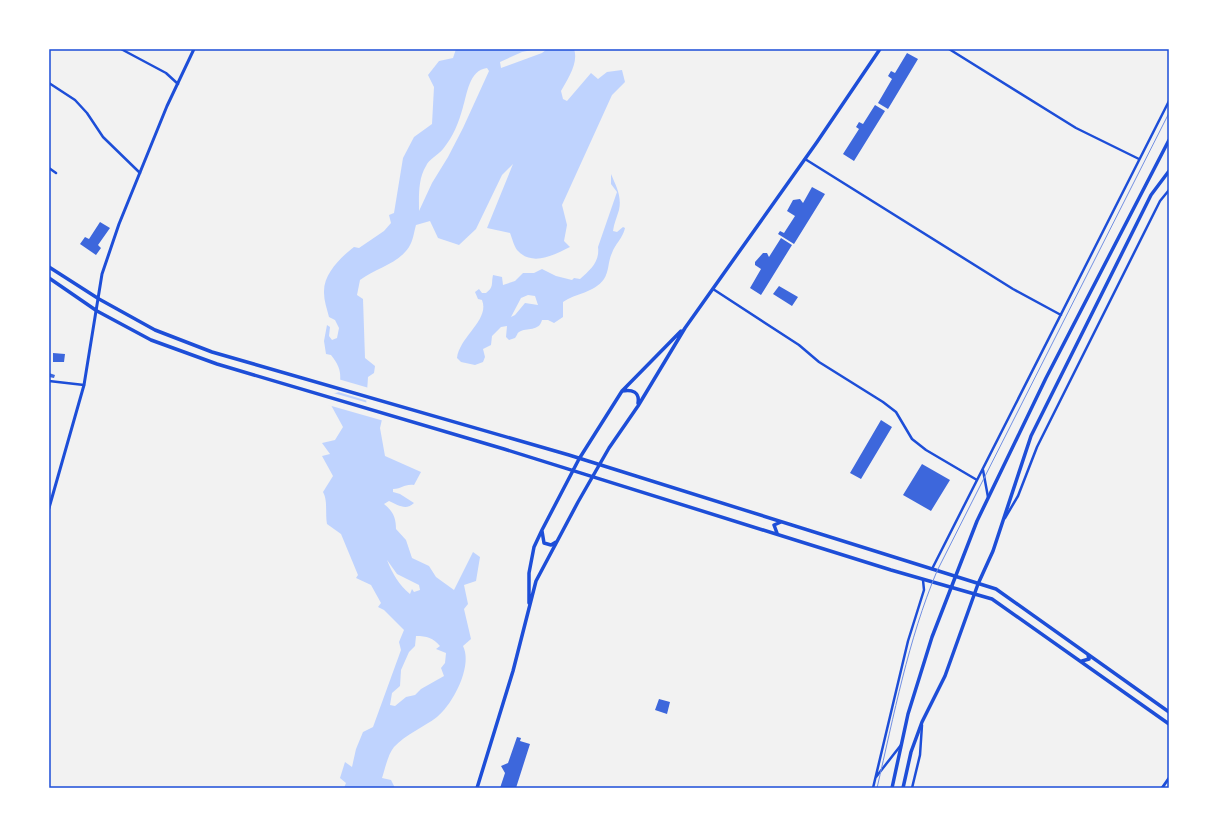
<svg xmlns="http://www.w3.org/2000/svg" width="1218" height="837" viewBox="0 0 1218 837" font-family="Rubik,sans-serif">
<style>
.water{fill:#bfd3fe;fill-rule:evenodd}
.pier{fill:#f2f2f2}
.building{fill:#3d67dc}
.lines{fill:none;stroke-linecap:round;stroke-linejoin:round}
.minor{stroke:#1d4ed8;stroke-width:2.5}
.tertiary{stroke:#1d4ed8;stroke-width:3}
.secondary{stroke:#1d4ed8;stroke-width:3.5}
.primary{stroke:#1d4ed8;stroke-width:3.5}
.tram{stroke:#7290e2;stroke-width:1}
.neatline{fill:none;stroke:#1d4ed8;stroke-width:1.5}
</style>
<rect width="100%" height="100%" fill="#f2f2f2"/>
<!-- water -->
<path class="water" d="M456 49H537L522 52 500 62 501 68 542 53 547 49H574C579 63 567 80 561 91L563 99 567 101 591 73 598 79 607 72 622 70 625 82 612 95 562 205 567 225 564 241 570 247C554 255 532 267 517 250 514 246 512 238 510 233L487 228 513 164 502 175 476 229 459 245 438 238 430 221 416 225C414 232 413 241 409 247 398 264 376 268 360 280L357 295 363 299 365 358 375 366 374 373 368 377 366 407 384 411 380 428 385 456 421 472 414 485C403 484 403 489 393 489V492L400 494 414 503C406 511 398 505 389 501L384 504C393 511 396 518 396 529L406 540 412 558 429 566 436 577 454 590 473 552 480 557 476 581 464 585 468 604 464 609 471 639 463 646C473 666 453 704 437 717 424 727 406 734 394 747 388 754 385 769 382 778L391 780 395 788H344L346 783 340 778 345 762 352 767 356 749 363 732 373 727 401 650 399 642 404 630 384 610 378 607 381 603 371 585 356 578 358 575 341 534 327 524C325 513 328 501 323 492L333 476 322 456 330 454 322 443 335 440 343 427 326 396 339 392C341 374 342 369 331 355L326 354 324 341 327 325 330 327 329 336 332 340 337 338 339 328 335 320 329 317C327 309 324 301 324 293 323 274 341 257 354 247L359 248 384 231 391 223 389 215 394 213 403 158 414 137 432 124 434 87 428 75 439 61 453 58ZM487 68 489 71 463 128 448 157 432 183 419 211C419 196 418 179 426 166 429 159 438 155 443 149 453 137 459 122 463 107 467 95 469 70 487 68ZM387 560 397 574 419 585 420 590 414 592 412 589 410 594C399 585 392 573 387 560ZM416 636C427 636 433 638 440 646L436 649 446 653 445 663 441 668 444 676 421 689 415 695 406 697 395 706 390 705 392 693 400 686 401 670 409 652 415 646Z
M611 174C616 186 622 196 619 210 617 217 614 223 613 231L617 232 623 227 625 228C623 238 615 244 612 253 608 261 609 272 604 279 594 293 576 293 563 302V317L554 323 548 320H542C539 332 527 327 519 332 517 333 517 336 515 338L509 340 506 337 507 326 501 327 492 336 491 345 483 349 485 357 483 362 475 365 461 362 457 358C460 336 490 320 482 300L478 299 475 292 479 289 482 293H486C494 287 491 284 493 275L502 277 503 285 515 281 523 273H534L542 269 556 276 572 280 574 278 580 279C590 270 600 262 598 247L617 192 611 184ZM528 295 535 296 538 305 525 303 515 315 511 317 521 298Z"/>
<!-- pier -->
<path class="pier" d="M338 379 369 388 368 401 335 391 337 390Z
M330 392 368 403V406L385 409 386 411 384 421 328 405 324 395Z"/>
<!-- building -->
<path class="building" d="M907 53 918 59 888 109 878 103 892 79 888 76 891 71 895 73Z
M875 105 885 111 854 161 843 154 859 129 856 127 859 122 863 124Z
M812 187 825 194 794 244 778 234 780 231 784 233 795 216 787 211 793 200 800 199 803 203Z
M100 222 110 228 98 245 101 248 96 255 80 244 85 237 89 239Z
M781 238 792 245 761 295 750 288 761 269 755 265V262L763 253H767L769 257Z
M779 286 798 297 792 306 773 294Z
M53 353 65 354 64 362H53Z
M49 373 55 375 54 378 49 377Z
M881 420 892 427 861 479 850 473Z
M922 464 950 480 931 511 903 495Z
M659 699 670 702 667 714 655 710Z
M517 737 521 738 520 741 530 744 516 788H500L505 773 501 766 508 763Z"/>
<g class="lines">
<!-- minor -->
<path class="minor" d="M121 49 166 73 178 84
M949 49 1076 128 1139 159
M49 83 75 100 87 113 103 137 140 173
M805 159 1013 289 1061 315
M49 168 56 173
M713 289 799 345 819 362 883 402 896 412 912 439 926 450 977 480
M49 381 84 385
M983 470 988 497
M1005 518 1018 496 1037 447 1160 201 1169 190
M932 569 1169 101
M876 777 901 745
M873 788 908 641 924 590 923 580
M912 788 920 755 922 725"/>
<!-- tertiary -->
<path class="tertiary" d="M49 508 84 385 102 274 119 224 167 106 194 49
M1162 788 1169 778"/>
<!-- secondary -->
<path class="secondary" d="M49 267 99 299 155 330 212 352 569 455 996 589 1169 712
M49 278 97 311 151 340 217 364 504 449 891 570 992 599 1169 724
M622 391C632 389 640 392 638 403
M542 531 544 543 551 545 556 542
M777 533 774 525 781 522
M529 603V573L534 547 542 530 579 459 622 391 681 331
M1082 661 1089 659 1088 655
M477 788 513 671 536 581 578 502 609 448 638 406 685 328 817 142 880 49"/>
<!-- primary -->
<path class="primary" d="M892 788 908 714 932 637 977 521 1046 378 1169 140
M903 788 911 752 922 722 945 676 978 584 993 551 1031 436 1151 195 1169 171"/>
<!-- tram -->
<path class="tram" d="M877 788C894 715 908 640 937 571L1169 113"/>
</g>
<!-- border -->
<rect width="1218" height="837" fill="none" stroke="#ffffff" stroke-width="100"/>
<rect x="50" y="50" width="1118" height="737" class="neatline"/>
</svg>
